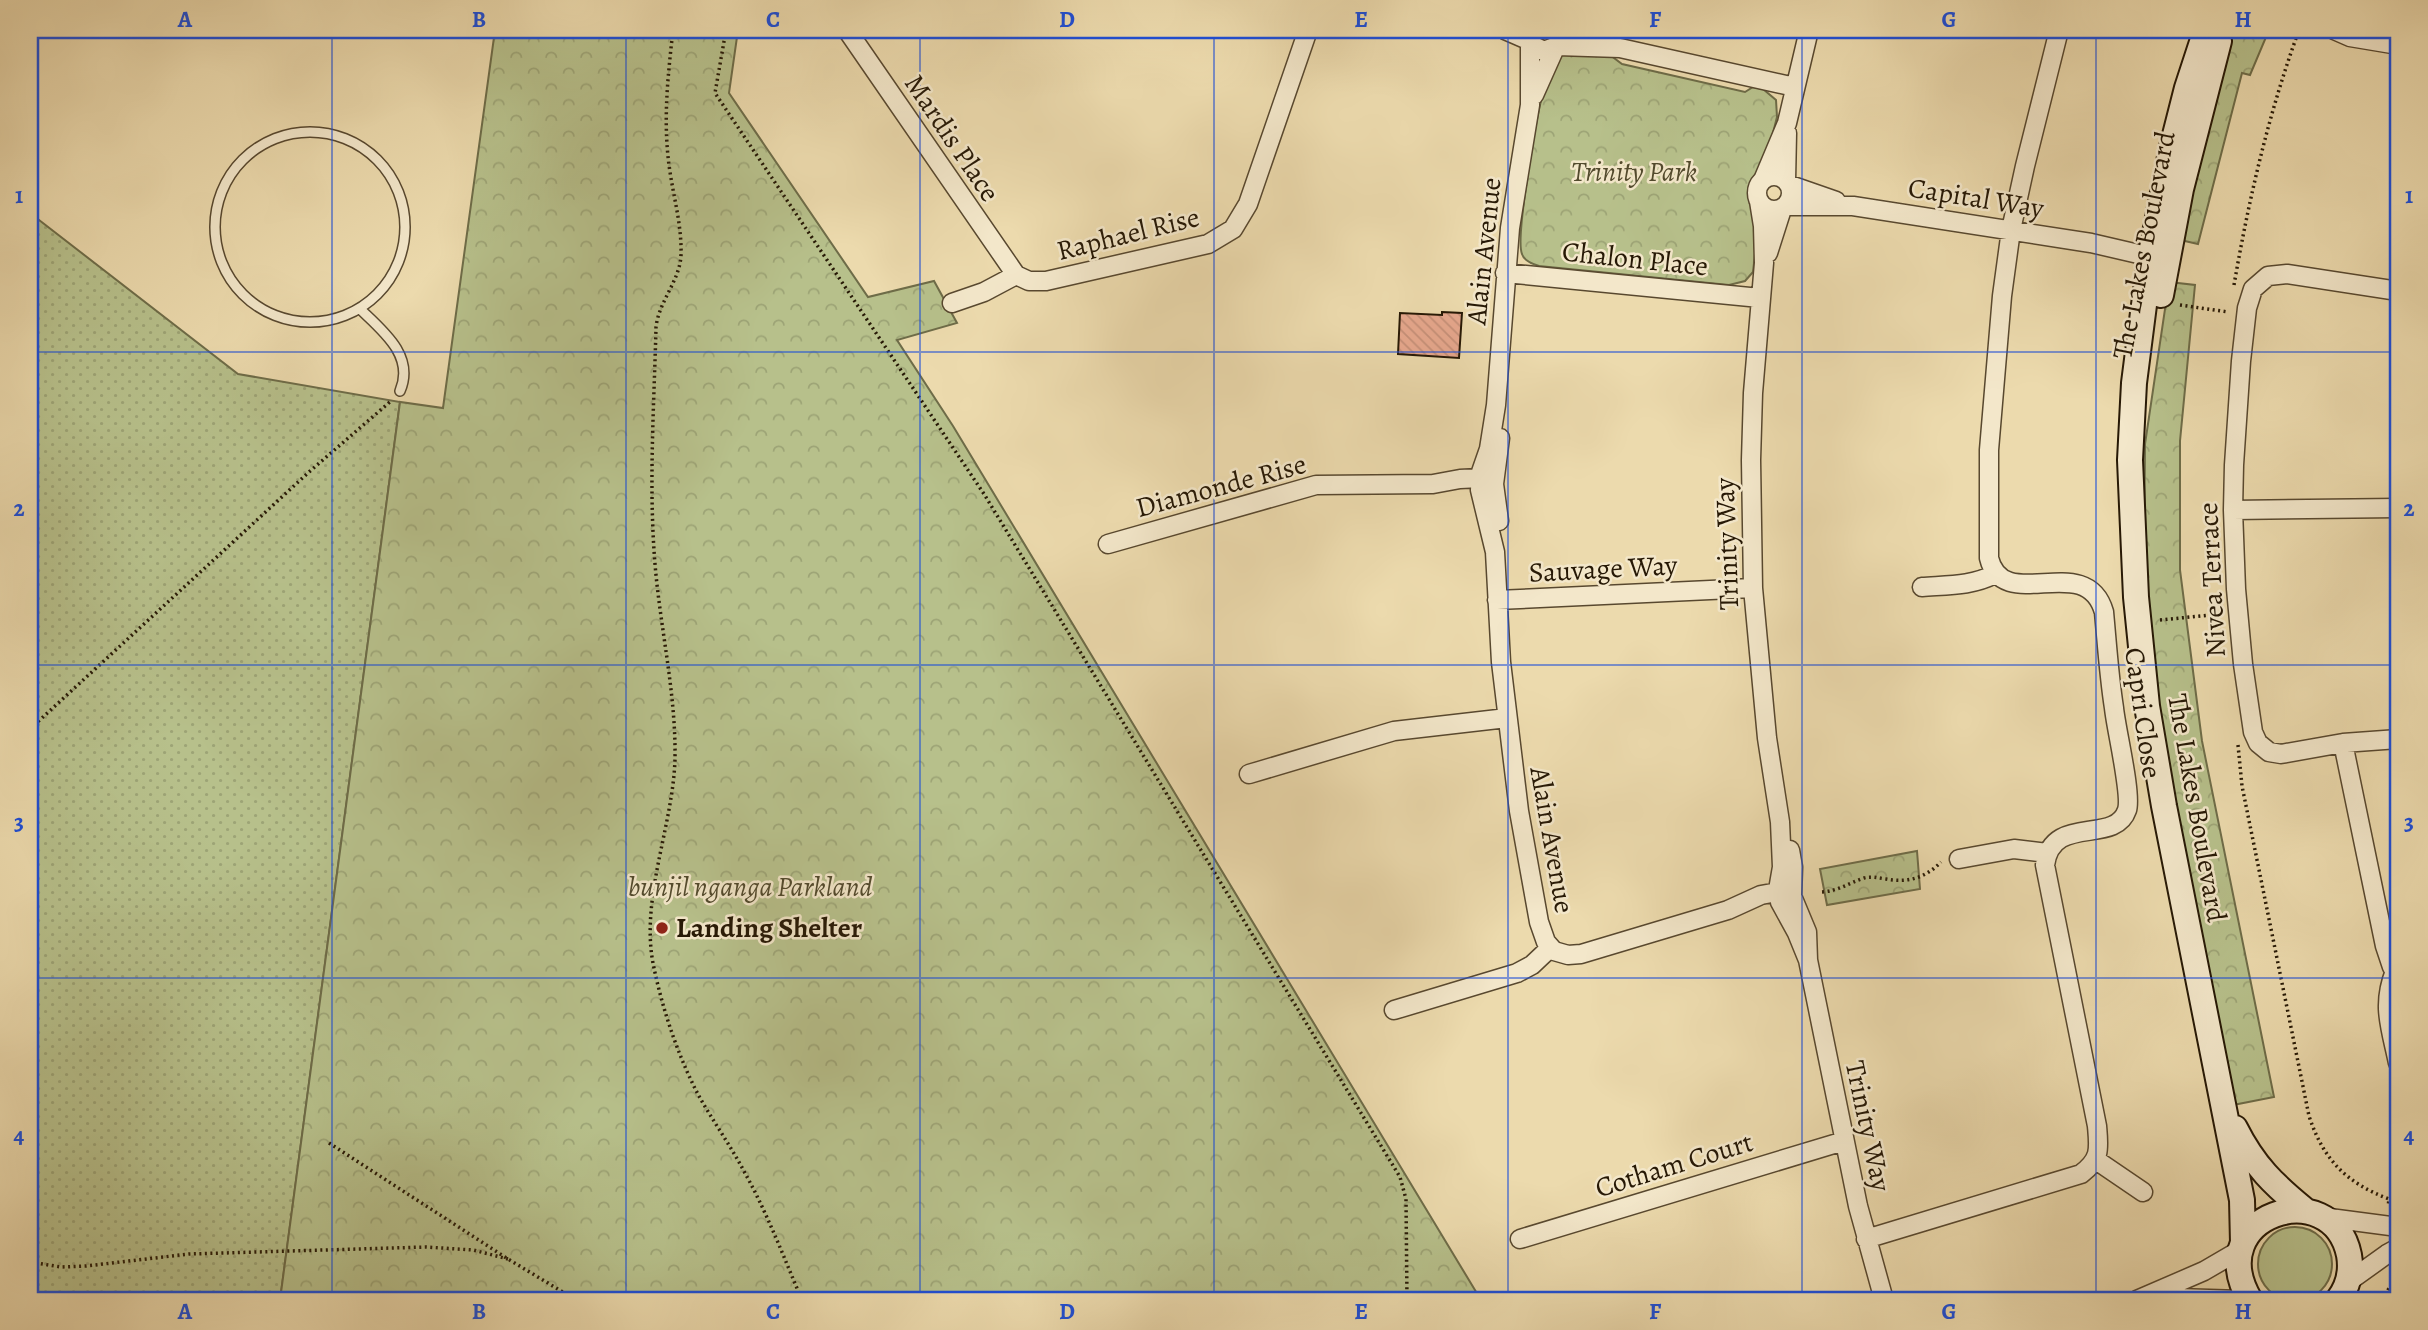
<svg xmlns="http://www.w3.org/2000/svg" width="2428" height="1330" viewBox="0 0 2428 1330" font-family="Alegreya,serif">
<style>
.grass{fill:url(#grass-dots);stroke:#6e6c48;stroke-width:2}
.park{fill:url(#park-crowns);stroke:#6e6c48;stroke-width:2}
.garden{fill:#b7c08b;stroke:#6e6c48;stroke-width:2}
.building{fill:url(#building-back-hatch);stroke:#261805;stroke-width:2}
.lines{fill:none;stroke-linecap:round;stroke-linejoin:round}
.lane-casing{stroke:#58482f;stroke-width:12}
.street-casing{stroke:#58482f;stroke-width:21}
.secondary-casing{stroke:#261805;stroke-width:28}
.path{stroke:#261805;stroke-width:3.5;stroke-dasharray:2 3.5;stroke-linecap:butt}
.lane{stroke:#f3e7ca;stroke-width:9}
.street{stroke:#f3e7ca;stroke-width:18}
.secondary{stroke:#f3e7ca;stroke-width:24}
.grid{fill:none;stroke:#1d4ed8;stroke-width:2;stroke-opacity:0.55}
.poi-dot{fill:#8f2418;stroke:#f3e7ca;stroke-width:2.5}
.labels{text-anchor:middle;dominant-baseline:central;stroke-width:5;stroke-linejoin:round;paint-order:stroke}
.street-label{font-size:28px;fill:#261805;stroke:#f3e7ca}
.park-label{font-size:28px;font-style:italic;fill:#524a2d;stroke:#f3e7ca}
.poi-label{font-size:28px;font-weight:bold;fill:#261805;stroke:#f3e7ca;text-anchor:start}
.neatline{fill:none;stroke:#1d4ed8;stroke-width:2.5}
.grid-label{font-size:23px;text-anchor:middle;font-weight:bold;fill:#1d4ed8}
</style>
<defs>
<pattern id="grass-dots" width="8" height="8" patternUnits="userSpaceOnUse" patternTransform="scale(1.75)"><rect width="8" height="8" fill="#b7c08b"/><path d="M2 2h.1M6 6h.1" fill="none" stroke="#9da476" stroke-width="1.8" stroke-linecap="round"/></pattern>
<pattern id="park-crowns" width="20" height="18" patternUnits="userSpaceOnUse" patternTransform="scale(1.75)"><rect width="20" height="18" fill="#b7c08b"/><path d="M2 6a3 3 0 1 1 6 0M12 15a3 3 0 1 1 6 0" fill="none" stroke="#9da476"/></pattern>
<pattern id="building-back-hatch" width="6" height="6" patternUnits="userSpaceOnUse" patternTransform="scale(1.75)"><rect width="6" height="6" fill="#e7a88e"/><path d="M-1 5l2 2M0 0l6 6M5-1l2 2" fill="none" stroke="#c69079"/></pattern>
</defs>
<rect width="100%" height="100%" fill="#ecdaad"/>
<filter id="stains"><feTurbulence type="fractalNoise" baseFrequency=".00286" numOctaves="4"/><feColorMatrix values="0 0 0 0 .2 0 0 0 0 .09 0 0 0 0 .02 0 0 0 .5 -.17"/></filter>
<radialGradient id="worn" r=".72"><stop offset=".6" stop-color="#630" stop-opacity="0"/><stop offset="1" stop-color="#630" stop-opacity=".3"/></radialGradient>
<!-- grass -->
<path class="grass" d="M30 213 238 374 400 402 280 1300H30Z"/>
<!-- park -->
<path class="park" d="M495 30H738L729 93 868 297 934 281 957 323 897 340 953 426 1481 1300H280L400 402 443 408Z
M2227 30H2269L2250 75 2242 73 2198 244 2176 239Z
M1561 54 1610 55 1622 64 1745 92 1753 87 1763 89 1776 100 1777 117 1766 161 1755 175 1749 193 1754 211 1757 236 1753 272 1745 281 1729 285 1539 266C1532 264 1524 261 1522 254 1515 238 1537 114 1543 93 1547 80 1555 66 1561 54Z
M2169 282 2195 285 2180 441V570L2202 741 2274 1097 2233 1105 2164 748 2144 569 2145 444Z
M1917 851 1920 889 1827 905 1820 869Z"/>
<!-- garden -->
<path class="garden" d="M2258 1264a37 37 0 1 1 74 0a37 37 0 1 1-74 0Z"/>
<!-- building -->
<path class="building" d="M1442 312 1462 313 1459 358 1398 354 1400 313 1442 315Z"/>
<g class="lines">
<!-- lane casing -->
<g class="lane-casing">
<path id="lane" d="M215 227a95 95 0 1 1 190 0a95 95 0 1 1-190 0Z
M360 309C383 331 415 356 400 391"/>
</g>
<!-- street casing -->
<g class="street-casing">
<path id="street" d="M847 30 1016 275
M1505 30 1528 40
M1526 30 1530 44 1544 51 1557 46 1563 36V30
M1575 30 1607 43
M2334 30 2350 37 2398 45
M1530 44V105L1510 228 1496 405 1489 449 1481 472 1480 490 1495 552 1501 662 1519 811 1539 922 1546 942 1554 951 1568 955 1581 954 1728 910 1761 895 1772 893 1792 896
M1557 46 1620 48 1795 87
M1534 95 1555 48
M1757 193a17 17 0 1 1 34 0a17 17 0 1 1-34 0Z
M1763 180 1787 123 1809 30
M1786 181 1787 133
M1790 185 1836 201
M1759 201 1763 226 1764 263 1753 393 1751 460 1753 588 1767 738 1780 822 1782 867 1778 890 1780 902 1797 933 1808 960
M1787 206H1853L2091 243 2160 259
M1768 253 1782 209
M1505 273 1760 298
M2398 291 2287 274 2268 276 2253 289 2247 308 2241 361 2234 465 2233 510 2236 589 2243 664 2253 732 2258 743 2269 752 2281 754 2343 743 2398 739
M952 303 984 292 1016 275 1029 281H1046L1208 244 1233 229 1248 204 1308 30
M2233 510 2398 508
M1499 521 1494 484 1500 438
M1108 544 1316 485 1433 484 1460 479 1480 478 1494 484
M1922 587C1948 585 1972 586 1995 574
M1497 600 1753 588
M2343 743 2385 946 2392 967 2398 972
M1249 774 1394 731 1507 718
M1790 850 1793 867 1792 896 1807 932 1808 960 1858 1206 1884 1300
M1959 859 2014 849 2047 853
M2395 971C2381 1006 2391 1028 2398 1063
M1394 1010 1517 973 1532 965 1550 948
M2096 1160 2143 1192
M2322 1217 2398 1227
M1520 1239 1844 1141
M1866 1239 2081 1174C2101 1159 2099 1149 2097 1126L2045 865C2052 813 2115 846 2127 810 2132 794 2116 729 2114 708 2109 676 2107 644 2104 612 2086 549 2003 616 1989 558V450L2002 296 2011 230 2025 166 2059 30
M2348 1282 2387 1254 2398 1248
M2137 1300 2204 1271 2240 1250
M2154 1300 2176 1298 2242 1300"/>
</g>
<!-- secondary casing -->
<g class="secondary-casing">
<path id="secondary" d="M2206 30 2187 88 2172 147 2150 258 2134 383 2130 460 2136 597 2147 706 2164 806 2242 1200 2243 1243
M2161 295 2181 189 2219 41
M2235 1128C2254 1166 2274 1185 2306 1211
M2250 1300C2200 1215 2332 1173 2349 1255 2352 1272 2348 1287 2338 1300"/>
</g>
<!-- path -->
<path class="path" d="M673 30C668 75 663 119 669 165 673 196 682 224 681 256 679 282 659 301 656 327 654 409 648 493 656 575 662 636 676 697 675 759 673 827 639 901 654 968 663 1011 679 1059 700 1098 715 1124 732 1148 746 1175 768 1215 784 1258 802 1300
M726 30 715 93 984 494 1400 1177 1406 1199 1407 1300
M2234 285C2249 198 2269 112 2299 30
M2180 305 2228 312
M2160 620 2221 614
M30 729 309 472 391 401
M2238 745 2242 786 2309 1116C2323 1159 2346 1183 2389 1199L2388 1207
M1822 892C1838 891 1849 883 1864 878 1871 876 1878 878 1886 879 1908 883 1925 878 1941 862
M329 1143 508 1259 576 1300
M30 1262 61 1267 86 1266 189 1254 426 1247 473 1250 508 1259
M2383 1300 2390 1286 2398 1277"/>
<!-- lane -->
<use href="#lane" class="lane"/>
<!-- street -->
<use href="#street" class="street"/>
<!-- secondary -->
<use href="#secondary" class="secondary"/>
</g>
<!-- grid -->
<path class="grid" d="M332 30V1300M626 30V1300M920 30V1300M1214 30V1300M1508 30V1300M1802 30V1300M2096 30V1300M30 352H2398M30 665H2398M30 978H2398"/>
<!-- markers -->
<circle class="poi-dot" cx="662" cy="928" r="7"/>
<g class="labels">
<!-- street labels -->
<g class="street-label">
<text transform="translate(952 138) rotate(56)">Mardis Place</text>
<text transform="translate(1976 198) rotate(9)">Capital Way</text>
<text transform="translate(1128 234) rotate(-14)">Raphael Rise</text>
<text transform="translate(2144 245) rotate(-79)">The Lakes Boulevard</text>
<text transform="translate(1484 251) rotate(-84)">Alain Avenue</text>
<text transform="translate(1635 259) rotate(6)">Chalon Place</text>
<text transform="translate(1221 486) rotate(-15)">Diamonde Rise</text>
<text transform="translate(1727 544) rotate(-92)">Trinity Way</text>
<text transform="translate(1603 569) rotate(-3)">Sauvage Way</text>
<text transform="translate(2212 580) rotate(-93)">Nivea Terrace</text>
<text transform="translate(2143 713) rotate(82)">Capri Close</text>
<text transform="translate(2197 808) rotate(80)">The Lakes Boulevard</text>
<text transform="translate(1552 840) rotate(80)">Alain Avenue</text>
<text transform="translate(1868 1126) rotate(78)">Trinity Way</text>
<text transform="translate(1674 1165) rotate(-17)">Cotham Court</text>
</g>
<!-- park labels -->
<g class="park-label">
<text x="1634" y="172">Trinity Park</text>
<text x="750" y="887">bunjil nganga Parkland</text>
</g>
<!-- poi labels -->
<g class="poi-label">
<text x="676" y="928">Landing Shelter</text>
</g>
</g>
<!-- margin -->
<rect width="2428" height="1330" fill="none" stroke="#ecdaad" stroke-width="77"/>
<rect x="38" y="38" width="2352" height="1254" class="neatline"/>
<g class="grid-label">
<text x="185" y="27">A</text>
<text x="479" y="27">B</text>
<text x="773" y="27">C</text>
<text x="1067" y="27">D</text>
<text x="1361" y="27">E</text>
<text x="1655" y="27">F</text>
<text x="1949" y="27">G</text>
<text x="2243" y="27">H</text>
<text x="19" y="203">1</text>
<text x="2409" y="203">1</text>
<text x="19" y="516">2</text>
<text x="2409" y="516">2</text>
<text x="19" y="830">3</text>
<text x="2409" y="830">3</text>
<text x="19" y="1143">4</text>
<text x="2409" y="1143">4</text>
<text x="185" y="1319">A</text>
<text x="479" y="1319">B</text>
<text x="773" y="1319">C</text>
<text x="1067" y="1319">D</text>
<text x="1361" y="1319">E</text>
<text x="1655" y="1319">F</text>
<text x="1949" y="1319">G</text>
<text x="2243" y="1319">H</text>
</g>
<rect width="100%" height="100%" filter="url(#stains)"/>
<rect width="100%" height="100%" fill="url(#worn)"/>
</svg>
